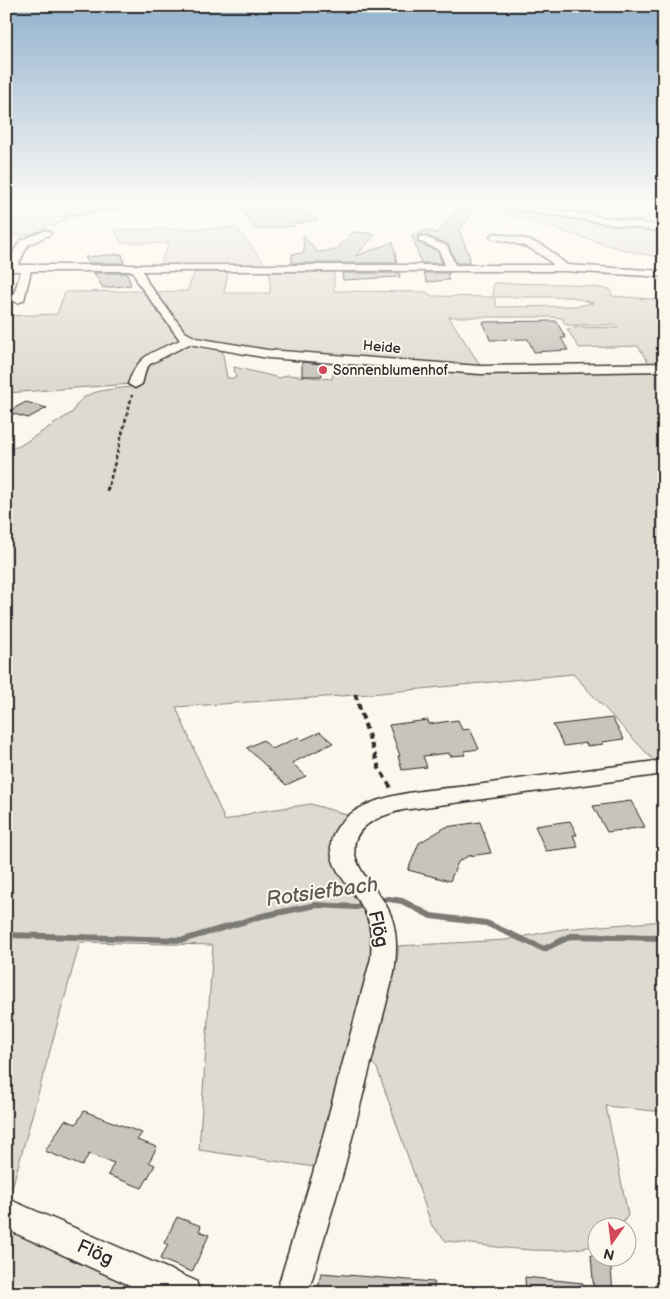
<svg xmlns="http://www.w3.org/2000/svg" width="670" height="1299" viewBox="0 0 670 1299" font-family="'Balsamiq Sans',sans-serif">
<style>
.green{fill:#dddad0;stroke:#84827e;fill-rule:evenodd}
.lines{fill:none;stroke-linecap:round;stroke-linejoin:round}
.stream{stroke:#7b7a75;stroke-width:6}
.building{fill:#c7c4bc;stroke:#2b2b2b}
.minor-casing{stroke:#2b2b2b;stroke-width:3}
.path-far3{stroke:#2b2b2b;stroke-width:2;stroke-dasharray:2.5 2;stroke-linecap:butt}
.path-far2{stroke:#2b2b2b;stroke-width:2.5;stroke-dasharray:4 2.5;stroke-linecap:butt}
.path-far1{stroke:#2b2b2b;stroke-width:3;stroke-dasharray:4.5 4;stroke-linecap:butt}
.path{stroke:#2b2b2b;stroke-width:4;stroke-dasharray:6 4.5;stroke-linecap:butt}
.minor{fill:#fbf7ec;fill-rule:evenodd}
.poi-dot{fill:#d1495b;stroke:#fbf7ec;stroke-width:2}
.labels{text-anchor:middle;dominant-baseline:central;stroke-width:4;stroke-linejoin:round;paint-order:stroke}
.far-street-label{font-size:14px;fill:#2b2b2b;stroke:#fbf7ec}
.far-poi-label{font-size:14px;fill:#2b2b2b;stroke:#fbf7ec;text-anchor:start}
.near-street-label{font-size:19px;fill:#2b2b2b;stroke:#fbf7ec}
.near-water-label{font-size:21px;font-style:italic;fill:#5a5956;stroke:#fbf7ec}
</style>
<rect width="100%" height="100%" fill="#fbf7ec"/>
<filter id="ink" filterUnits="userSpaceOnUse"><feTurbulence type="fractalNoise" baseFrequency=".02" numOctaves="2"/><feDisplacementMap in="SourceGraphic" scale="10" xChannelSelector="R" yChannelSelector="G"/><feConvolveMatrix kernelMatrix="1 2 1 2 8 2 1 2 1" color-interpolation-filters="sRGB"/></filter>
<g filter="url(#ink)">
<!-- green -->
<path class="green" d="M6 203H182L60 216 42 230 27 235H6Z
M460 203H664V212L643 227 664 231V257C643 256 624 249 604 244 556 230 510 212 460 203Z
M236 228 267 266H159L169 243H121L115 230Z
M195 272H228L224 293H270V272H334V291L426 292 432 296 493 297V283L568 284 610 289 612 296 664 300V365H650L638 346 579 348 567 329 578 327 618 328 616 325H566L562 318 552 317H449L482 368 270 351 192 338 186 333 155 292 187 291ZM494 297H572L593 303 578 306 497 307Z
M144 291 181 340 222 349 227 378H236L234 367 280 378 287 375 332 379 333 374H346L345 360 409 366 664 370V762L656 763 573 674 370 694 176 707 225 821 255 812 311 804 348 815C336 832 325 851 337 871 344 883 357 892 364 904 370 918 373 939 372 953L315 1167 199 1150 213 945 80 942 9 1199 6 1198V447H18L73 412C81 389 109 390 130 387L131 384 6 393V316L57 314 65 292Z
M664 921V1112L606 1106 628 1215 621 1226H598L597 1245C549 1257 495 1246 446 1241L432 1226 377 1068 371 1062 398 955V946L505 940 563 929Z
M6 1221 165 1293H6Z"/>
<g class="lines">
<!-- stream -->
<path class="stream" d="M378 901 389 899 402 901 431 916 486 923 544 949 571 936 664 938
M6 935 183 940 262 916 316 905 356 907 368 904"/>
</g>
<!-- building -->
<path class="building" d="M304 203 306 212 318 220 293 224 295 226 256 229 246 217 243 207Z
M457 209 474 211 459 230 470 258 468 259 470 263H456L448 244 421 234 417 236 418 243 438 251 442 263H421L412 235 426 230 437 233Z
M353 232 376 234 356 256 393 242 397 263H292V254L304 253 303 235 317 252 336 250Z
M122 254 124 263H89L85 257Z
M94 273H127L131 285 103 288Z
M342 273H399L400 277 343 280Z
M424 273H450L447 275 449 280 427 282Z
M556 321 566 338H561L568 350 534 352 528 339 490 340 483 322Z
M302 362 321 364 322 376H302Z
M26 402 47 408 28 418 7 412Z
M612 718 624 739 602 742 604 744 587 746 586 743 564 746 553 725Z
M428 720 429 724 458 720 462 730 470 729 479 749 464 751 465 755 450 756 449 753 423 756 427 767 402 770 398 756H400L389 725Z
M320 732 333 743 292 763 306 776 286 785 247 748 263 740 272 749 299 737 302 740Z
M631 801 645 827 607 832 593 806Z
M570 821 577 835H573L578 847 546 851 535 826Z
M480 822 491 853 468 856 458 862 450 881 408 870 419 843 446 827Z
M84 1111 142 1133 137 1140 157 1147 149 1162 155 1165 142 1188 108 1175 114 1163 89 1154 82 1166 45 1151 65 1120 76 1124Z
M177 1217 201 1226 199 1231 209 1235 192 1272 160 1259 168 1245 164 1243Z
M591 1255 610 1257 613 1293H594Z
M321 1273 434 1282V1293H317Z
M525 1277 583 1283V1293H526Z"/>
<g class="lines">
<!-- minor casing -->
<g class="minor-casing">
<path id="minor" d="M488 203H509L664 226V232L493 206Z
M46 230 51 233 49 235 28 245 18 265H445L439 250 419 241V237L422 236 447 246 455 265H554C529 244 521 245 492 238L490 236 495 233 525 239 544 246 567 265 664 271V277L564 271H143L148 283 185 332 196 338 268 350 480 366 664 363V371L480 374 268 358 189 344 150 364 146 369 142 384 135 388 128 384C139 353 152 353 180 340L138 283 133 271H31L24 300 18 303 12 300 21 271H6V265L20 241Z
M664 760V774L403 810C373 817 341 832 360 868 368 883 381 894 388 909 398 929 397 951 394 973L343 1173 308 1293H276L313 1173 371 958C372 942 372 924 364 910 353 887 329 871 331 844 332 829 346 816 358 809 393 790 438 790 476 785 539 776 601 768 664 760Z
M6 1198 196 1281 200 1293H147L6 1229Z"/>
</g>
<!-- path-far3 -->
<path class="path-far3" d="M68 216 160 203
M53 226 68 216 67 213 78 203"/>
<!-- path-far2 -->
<path class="path-far2" d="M109 485 132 395"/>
<!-- path-far1 -->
<path class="path-far1" d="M107 491 109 484"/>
<!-- path -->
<path class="path" d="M355 694 379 768 391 788"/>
<!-- minor -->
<use href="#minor" class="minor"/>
</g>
</g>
<!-- sky -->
<linearGradient id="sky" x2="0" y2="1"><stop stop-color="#92b2ce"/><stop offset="0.53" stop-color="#fdfbf6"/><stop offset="1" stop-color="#fdfbf6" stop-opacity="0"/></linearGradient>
<rect width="670" height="385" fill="url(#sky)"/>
<!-- markers -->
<circle class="poi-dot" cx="323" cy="370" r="5"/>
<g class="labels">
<!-- far-street labels -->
<g class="far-street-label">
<text transform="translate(382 347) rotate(5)">Heide</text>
</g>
<!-- far-poi labels -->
<g class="far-poi-label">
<text x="333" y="370">Sonnenblumenhof</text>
</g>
<!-- near-street labels -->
<g class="near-street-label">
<text transform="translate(378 929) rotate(77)">Flög</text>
<text transform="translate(95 1253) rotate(24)">Flög</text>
</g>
<!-- near-water labels -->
<g class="near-water-label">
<text transform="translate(322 892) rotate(-8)">Rotsiefbach</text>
</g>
</g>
<!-- margin -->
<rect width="670" height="1299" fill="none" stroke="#fbf7ec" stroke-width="25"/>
<rect x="12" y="12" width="645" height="1274" fill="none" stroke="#2b2b2b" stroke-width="2" filter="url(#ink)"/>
<!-- north arrow -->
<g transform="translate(612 1242) rotate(194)"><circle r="24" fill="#fbf7ec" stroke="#a8a59f"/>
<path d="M0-4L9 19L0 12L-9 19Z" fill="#d1495b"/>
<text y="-8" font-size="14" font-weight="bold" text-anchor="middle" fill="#2b2b2b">N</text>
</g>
</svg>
